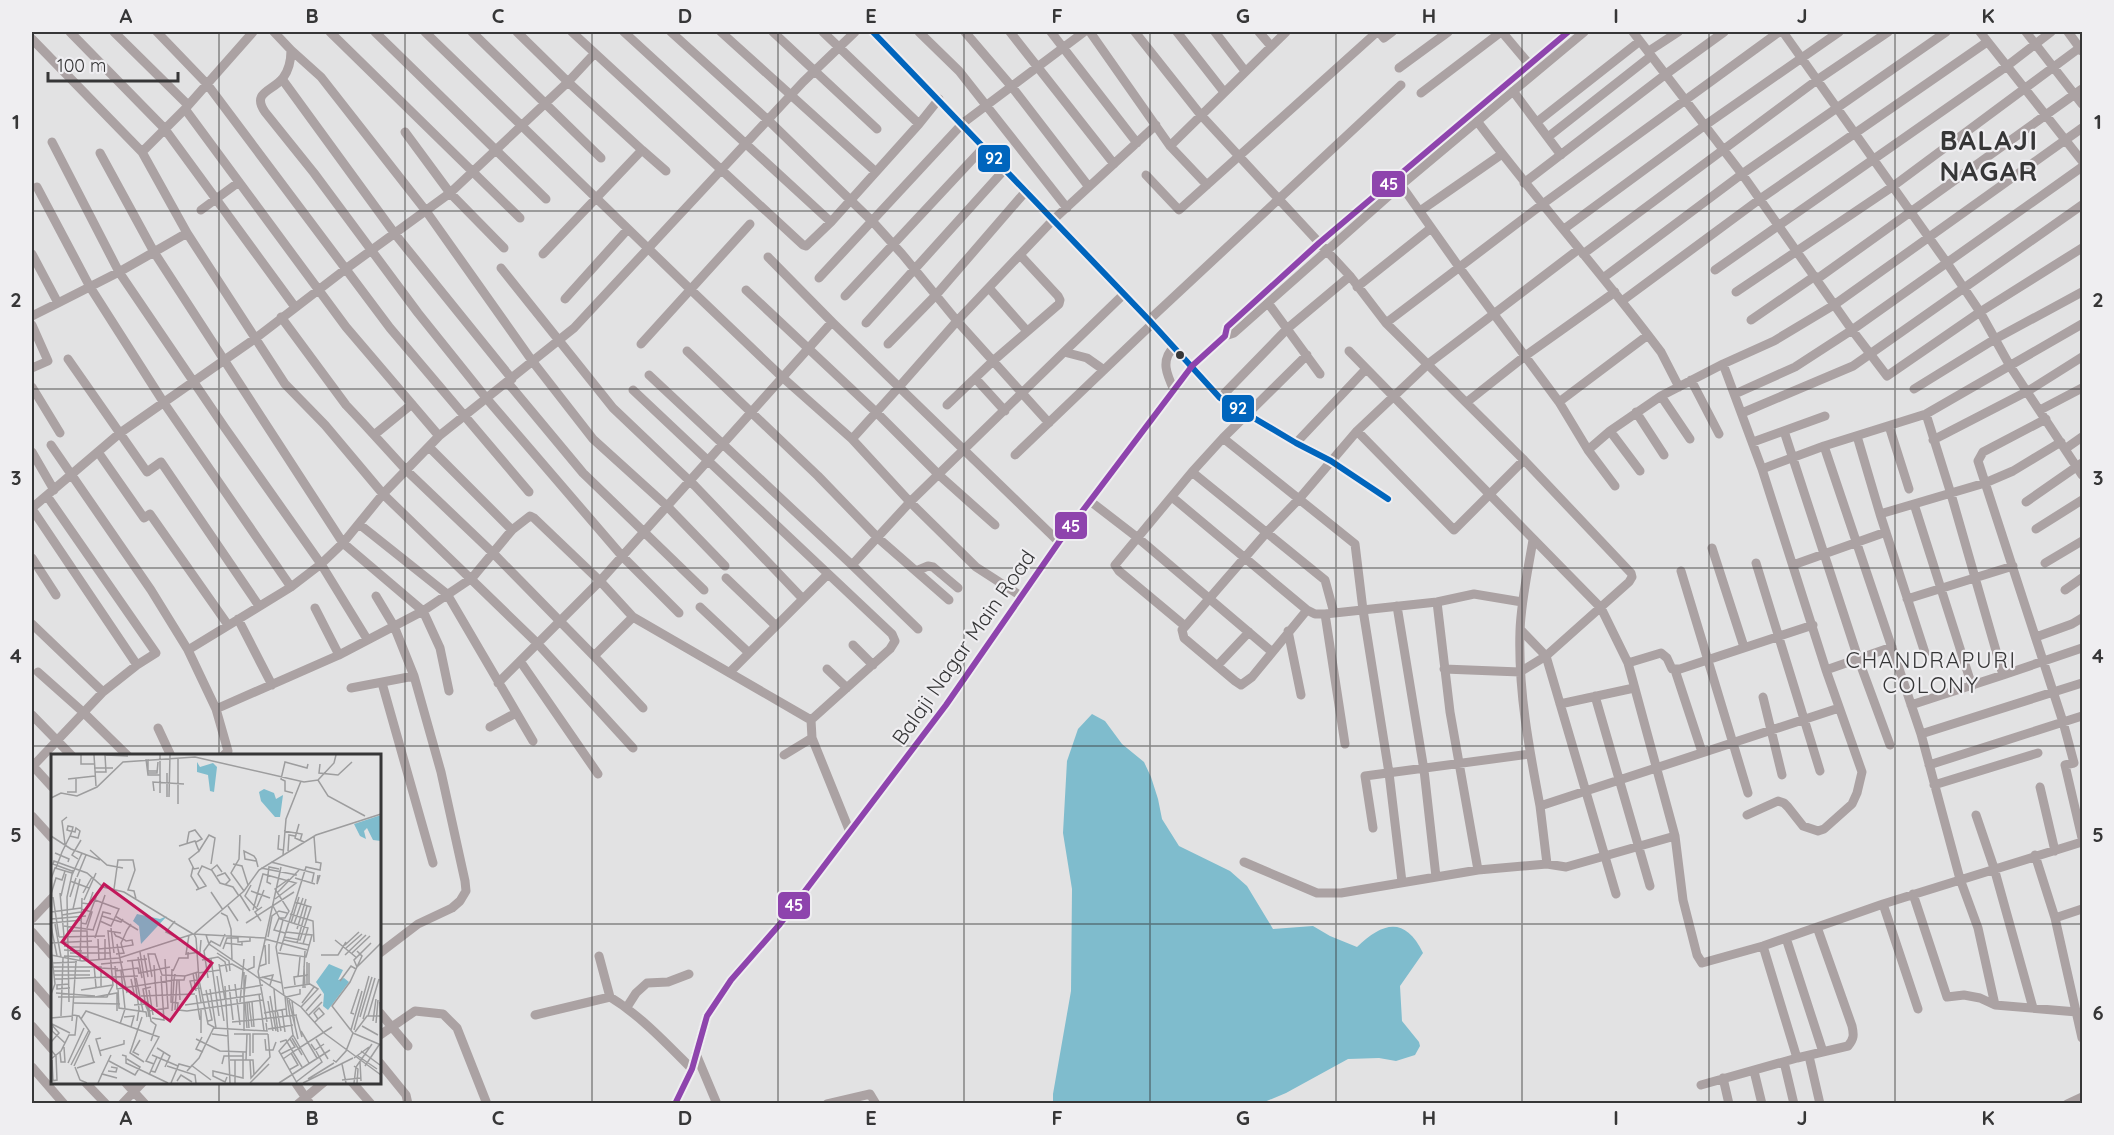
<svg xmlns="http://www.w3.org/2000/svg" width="2114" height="1135" viewBox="0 0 2114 1135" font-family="Quicksand,sans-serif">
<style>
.water{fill:#7fbccd}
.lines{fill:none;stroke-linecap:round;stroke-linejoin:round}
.minor{stroke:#aba2a3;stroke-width:9}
.bus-1-casing{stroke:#efeef1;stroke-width:10}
.bus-2-casing{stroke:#efeef1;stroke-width:10}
.bus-1{stroke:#0065bd;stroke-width:6}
.bus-2{stroke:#8e44ad;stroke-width:6}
.grid{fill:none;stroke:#363637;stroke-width:1.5;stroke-opacity:0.55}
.bus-dot{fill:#363637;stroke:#efeef1;stroke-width:2}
.labels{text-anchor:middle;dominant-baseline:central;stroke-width:4.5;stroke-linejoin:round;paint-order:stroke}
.street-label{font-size:21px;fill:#363637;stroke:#efeef1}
.neighbourhood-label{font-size:22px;letter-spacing:1.5px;fill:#363637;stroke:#efeef1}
.district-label{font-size:27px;font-weight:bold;letter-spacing:1.5px;fill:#363637;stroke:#efeef1}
.inset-road{fill:none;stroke:#9d9d9e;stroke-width:1.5}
.view{fill:#c2185b;fill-opacity:0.15;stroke:#c2185b;stroke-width:3}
.inset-edge{fill:none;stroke:#363637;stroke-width:3}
.line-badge{stroke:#efeef1;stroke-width:2}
.badge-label{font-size:16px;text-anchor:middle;font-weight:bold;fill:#fff}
.neatline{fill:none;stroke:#363637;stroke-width:2}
.grid-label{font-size:20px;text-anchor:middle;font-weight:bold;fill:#363637}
</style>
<rect width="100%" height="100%" fill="#e2e2e3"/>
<!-- water -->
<path class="water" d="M1092 714 1105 721 1122 744 1144 762 1151 777 1158 799 1162 819 1179 846 1230 871 1247 886 1273 929 1313 926 1330 936 1357 947C1383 922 1405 916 1423 953L1400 986 1402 1021 1419 1042 1420 1046 1415 1055 1396 1061 1379 1058 1348 1059 1286 1093 1262 1103H1053V1094L1071 991 1072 889 1063 833 1067 761 1078 729Z"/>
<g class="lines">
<!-- minor -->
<path class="minor" d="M70 32 164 128 295 307
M114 32 188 105
M157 32 207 84 390 328 529 492
M253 32 185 109 142 152 187 233 285 384 325 425 383 494 537 643 633 748
M274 32 291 50C291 59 289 70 283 78 273 91 251 92 265 112L314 173 418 313 487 399 622 556 679 613
M330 32 520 218
M375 32 546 199
M425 32 691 290 782 377 852 439 910 502 976 567 1021 596
M472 32 601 158
M517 32 568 82 642 150 543 254
M572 32 803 245 806 246 831 222 919 124 939 99
M624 32 831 222
M671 32 768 120 873 222 902 254 957 321 1049 423
M721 32 876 172
M773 32 877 129
M823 32 919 124
M873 32 1149 320 1220 398 1296 443 1331 461 1388 499
M919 32 959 71 1067 208
M965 32 1012 87 1089 187
M1010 32 1114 164
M1051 32 1137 143
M1090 32 1170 146 1207 185
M1135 32 1200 114 1350 276 1386 323 1524 460 1631 573 1632 577 1629 582 1546 656 1520 672 1444 669
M1177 32 1224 92
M1215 32 1245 71
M1259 32 1271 46
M1379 32 1384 38 1392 32
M1502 32 1529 64
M1633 32 1742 174 1852 330 1887 376 1980 312 2082 248
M1783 32 1947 263 1980 312 2010 366 2082 475
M1980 32 2082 161
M2026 32 2082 104
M2068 32 2082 51
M32 39 142 152
M291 50 321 77 426 211 533 362 593 439 667 506 725 566
M1649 51 1678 32
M1399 68 1448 32
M282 79 395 234 512 379
M1513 91 1561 155
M1421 93 1501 32
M185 109 346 327 439 436
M1477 121C1532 194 1592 262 1648 335L1661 352 1679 387
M1537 122 1640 41
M405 132 450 193 504 248
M1548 137 1651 56
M52 142 119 272 225 428 321 564 291 587 188 650 216 709
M1170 146 1286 32
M642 150 666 171
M100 153 154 252 187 233
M1146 175 1179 210 1377 32
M1524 183 1666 74 1724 32
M1401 185 1459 267 1559 402 1588 450
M37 187 90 287 164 403 291 587
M201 210 239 182
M1420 211 1502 154
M1564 229 1704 126 1839 32
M32 254 58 303 119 272 154 252 343 543 423 611 440 648 449 691
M1583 254 1817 80 1888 32
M768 257 832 322
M501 268 613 408 695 486 803 599
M1715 270 2007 66 2051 32
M819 278 963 123 1084 32
M1603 278 1742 174 1946 32
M1817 279 2082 89
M1357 287 1431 228
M989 288 1027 331
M746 290 876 412 939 475 995 525
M1736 292 1892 187 2082 46
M845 296 984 147
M565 299 628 229
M1622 301 1760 199 1987 42
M1268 303 1320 374
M32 316 58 303
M281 317 346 405 363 423 406 470 493 553 594 656 633 617
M1149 320 1401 85
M1751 320 1815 276
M866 323 1005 169
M1386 323 1544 203 1779 32
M32 325 48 361 32 368
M1225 336 1234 333 1401 185 1584 32
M641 344 750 224
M888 344 936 295 1026 191
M687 351 818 476 878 538 949 600
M1349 351 1601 608 1628 663
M1064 352 1124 294
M1307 355 1223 438 1299 499 1357 431 1428 364 1579 249
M68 359 147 472 161 462 259 606
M1723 364 1762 469 1826 670 1862 772 1857 793 1852 804 1824 829 1818 831 1803 826 1788 807 1784 803 1778 801 1747 815
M649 375 852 565
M975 378 1005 411
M1691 380 1719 434
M508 383 583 473 704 590
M32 387 60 433
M1914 389 1995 339 2082 292
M1174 390C1167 375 1160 360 1174 347
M1735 394 1795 367 1852 330 2082 167
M1661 396 1690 439
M1220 398 1288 328 1350 276
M1467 402 1525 356 1615 292
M1559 402 1648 335
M947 405 993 361 1059 304 1060 300 1058 296 1020 255
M2040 410 2082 388
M1636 412 1664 455
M1742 413 1853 366 2082 205
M1926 414 1951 494 2003 675 2082 648
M2046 419 1983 452 1978 461 2063 722 2074 763 2065 765 2082 838
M1889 426 1909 489
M1357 431 1454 530 1524 460
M1610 431 1640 471
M1784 431 1858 658 1890 745
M374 435 412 404
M1857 436 1880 514 1925 653
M852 439 899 387 1059 542
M1933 440 2028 391 2082 357
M1753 442 1825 416
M1296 443 1366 369
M51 445 151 590 188 650
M1824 446 1921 734 1960 879 1978 928 1995 1005
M429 447 512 530
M2065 449 2082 437
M32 452 54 490
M98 452 144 518 150 514 228 625
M1015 455 1152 324
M1762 469 1824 446 1926 414 2082 324
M1192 472 1325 580 1334 613
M1615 486 1588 450 1610 431 1661 396 1723 364 1774 341 1834 305 2082 128
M47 496 156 653 137 665 103 692
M1172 497 1307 610
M1090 501 1138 538 1271 651
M2026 502 2082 463
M1914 504 1972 686
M32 508 120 433 256 338 347 268 450 193 568 82 594 54
M32 509 137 665
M1880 514 1985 483 2013 471 2061 442
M359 524 447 594 533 741
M2036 529 2082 500
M1533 540C1528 570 1521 601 1520 631 1518 690 1529 748 1540 806
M1712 548 1744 647
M32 558 56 595
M1756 563 1820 771
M2045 563 2082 541
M1793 565 1886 532
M916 571 928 566 933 567 958 588
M1681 571 1748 793
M726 578 775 625
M2065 590 2082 578
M376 596 394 626 414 676 441 772 465 881 466 891 460 901 452 908 418 924 380 953
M1907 599 2013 566
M1437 602 1450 712 1478 870
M1397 606 1424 770 1436 877
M700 607 748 652
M315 608 339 655
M1325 614 1345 744
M238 619 272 685
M32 624 103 692 32 767
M1813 625 1680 669H1672L1667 658 1661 653 1628 663 1675 836 1683 900 1697 955 1702 963 1763 946 1883 904 2082 842
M1185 626 1119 571 1115 565 1192 472 1223 438
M918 629 852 565 910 502 1064 352 1087 358 1104 370
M1520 629 1546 656 1616 894
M1288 631 1301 695
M2036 637 2072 624 2082 618
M367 639 321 564 343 543 383 494 439 436 574 328 803 82 855 32
M853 645 873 665
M594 656 643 708
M520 661 598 774
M1217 666 1249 632
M827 669 847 688
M1675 670 1702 752
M1826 670 1892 647
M38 672 83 712 128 756
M730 672 828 574
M382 683 433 863
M498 683 600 581 832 322 899 387 957 321 1053 220 1156 125
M351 688 414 676
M1595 696 1650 886
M1763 697 1782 775
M1560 704 1634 688
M1911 705 2003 675
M32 715 72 756
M811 720 812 738 850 832
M490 727 516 713
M158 728 171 756
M1921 734 2082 683
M784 755 812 738
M223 756 228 751 216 709 339 655 423 611 472 578 512 530 530 516 534 518 600 581 633 617 811 720 890 649 895 641 892 634 633 390
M32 765 52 787
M1929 765 2082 716
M1934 785 2038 753
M2040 787 2055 851
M1976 815 1994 868 2033 1008
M32 816 52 838
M1373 828 1365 776 1530 754
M2035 855 2055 918 2082 1038
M1244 862 1317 893H1341L1478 870 1547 864 1566 867 1675 836
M1547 864 1540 806 1839 708
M1402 882 1389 773 1363 610 1355 544 1299 499 1267 532 1182 630 1184 638 1235 681 1241 685 1252 677 1307 610 1315 614H1325L1437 602 1474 594 1522 602
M1913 894 1947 997 1964 995 1980 998 1995 1005 2077 1012
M1883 904 1918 1009
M2055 918 2082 909
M32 919 52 898
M32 932 52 955
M1786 938 1823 1052
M1763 946 1797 1058
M599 956 610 997
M32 982 52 1005
M627 1007 636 993 647 983 668 982 689 974
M380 1013 408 1046
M535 1015 610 997C641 1016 666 1043 692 1069
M32 1026 52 1049
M380 1035 415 1011 443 1014 457 1028 487 1104
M696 1054 717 1104
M1809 1056 1820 1104
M1784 1062 1794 1104
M380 1063 406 1095 408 1104
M32 1067 64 1104
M1754 1071 1762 1104
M1723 1078 1729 1104
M85 1082 106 1104
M125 1082 145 1104
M295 1082 310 1104
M352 1082 371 1104
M1701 1085 1797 1058 1848 1046C1854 1039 1854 1035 1852 1026L1817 927
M122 1104 143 1082
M298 1104 324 1082
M675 1104 692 1069 707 1016 731 980 780 924 946 705 1059 542 1192 366 1225 336 1227 327 1319 243 1568 32
M827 1104 870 1094 876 1104
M2067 1104 2082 1097"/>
<!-- bus-1 casing -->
<g class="bus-1-casing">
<path id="bus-1" d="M873 32 1149 320 1220 398 1296 443 1331 461 1388 499"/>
</g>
<!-- bus-2 casing -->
<g class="bus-2-casing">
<path id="bus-2" d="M675 1104 692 1069 707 1016 731 980 780 924 946 705 1059 542 1192 366 1225 336 1227 327 1319 243 1568 32"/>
</g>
<!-- bus-1 -->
<use href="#bus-1" class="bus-1"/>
<!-- bus-2 -->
<use href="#bus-2" class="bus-2"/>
</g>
<!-- grid -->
<path class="grid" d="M219 32V756M405 32V1104M592 32V1104M778 32V1104M964 32V1104M1150 32V1104M1336 32V1104M1522 32V1104M1709 32V1104M1895 32V1104M32 211H2082M32 389H2082M32 568H2082M32 746H2082M32 924H52M380 924H2082M219 1082V1104"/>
<!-- markers -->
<circle class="bus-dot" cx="1180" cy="355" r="5"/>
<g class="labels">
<!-- street labels -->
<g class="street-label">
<text transform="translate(963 647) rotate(-55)">Balaji Nagar Main Road</text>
</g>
<!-- neighbourhood labels -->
<g class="neighbourhood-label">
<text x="1931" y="660">CHANDRAPURI<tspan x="1931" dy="25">COLONY</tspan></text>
</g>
<!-- district labels -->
<g class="district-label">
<text x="1989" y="140">BALAJI<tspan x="1989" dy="31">NAGAR</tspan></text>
</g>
</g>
<!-- overview -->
<g transform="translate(51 754)">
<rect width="330" height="330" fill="#e2e2e3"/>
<path d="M146 8 149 13 162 9 166 13 163 38 159 37 157 21 146 18ZM213 35 223 39 225 45 232 41 229 63H224L210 47 208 38ZM330 61V87L322 86 316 74 313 77 315 85 309 82 303 70ZM86 160 109 165 116 162 90 190 88 172 82 167ZM278 210 292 216 287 226 293 224 298 228 277 256 272 252 273 240 265 228Z" fill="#7fbccd"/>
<path class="inset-road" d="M30 1V10H43M43 1 45 32M55 1 77 2M95 5 97 21H109M97 5V17H106M269 10 268 19 287 21 301 8M43 14H62M44 18H55L54 1M97 19H106L107 8M17 25 44 22M267 26 283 9 285 1M103 37 102 28 133 30M16 38H25V25M109 39V1M242 39 234 37V27L230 25 234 8 256 14 257 10M116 43V19M118 43 119 1M0 44 10 39 26 42 46 33 72 8 144 3 253 28 267 26 277 42 314 62M127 50V4M248 70 244 84 253 88M233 77 251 80 249 87M189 81 188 105 180 119 193 137M228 81 227 95 232 96M0 82 20 95 49 106M263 82 265 109M136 89 138 78 144 76 151 85 145 88M14 90 11 67 16 63M128 92 144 87 148 97 158 81 164 84 160 110M39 96 56 111 72 114M148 97 138 105 143 115 148 114M237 97 238 81 244 82M4 99 18 105 17 108M232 101 235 65 250 27M27 105 21 101 30 86M205 107 194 105 193 97 203 102 205 105 207 113M220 108 263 119 261 128M182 110 191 112 197 131M142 113 140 122 148 135M5 114 11 98 19 82 21 77 22 73 17 72 16 76 19 77H21L24 78 25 74 29 77 27 84 19 82M210 114 246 121M160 115 169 129 182 133 188 142M21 117 2 110 3 107 36 119 52 133 73 138 142 180M21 121 31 99M267 121 266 130 269 121M166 122 174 119 179 126 174 131M26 123 35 101M244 124 264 130M0 125 4 114 21 119M19 127 38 134M220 130 216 128 218 113 228 115M200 131 194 142 207 156M63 135 67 106H82L84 116 77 136 83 137 85 145M145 136 155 132 147 120 151 112 160 116 166 111 171 118M200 137 219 144M160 138 172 156M227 138 248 116M9 139 14 193M32 139 41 123M0 140 5 124 11 126 14 117M46 140 44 146 68 155 60 172 49 167M189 141 199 157M10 142 15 120M2 143 8 183M19 143 25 124M33 146 45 119M31 149 38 150 42 138M177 152 187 167M222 152 229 165 257 174 252 190M206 153 213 136M22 155 29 125M30 155 41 158 36 174M202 156 212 120 245 129 224 145M0 158 30 154M170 159 176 162 180 175 181 206M239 160 262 167 263 188M11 161 30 158M51 162 70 168 72 165M64 162 87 176M0 165 35 162M232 166 225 193 233 242M210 167 204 158 211 153M0 169 31 166M30 169 35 170 44 146M195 169 243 138M240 169 248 143M4 170 10 203M243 170 252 144M0 172 6 202M13 172 43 176M60 174 63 199M246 175 255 145M42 176 54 141M17 177H36L37 207M63 179 65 182 68 183 74 186 75 187 81 186 82 191 71 193 70 189 72 185 76 176 80 170M234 179 223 176 228 164H234L238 157 224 135 238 125M138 181 135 200 149 198 150 186M155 181 158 190 250 253 273 279 330 321M123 182 115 178 124 167M8 183 54 182M217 183 221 162 228 157 236 159M233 183 249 186 260 153 244 148M44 184 52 158 60 160M145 184 143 180 193 137 208 116 265 81 330 60M47 185 48 206M214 185 256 196M233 186 258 191M284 186 306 204M0 189 41 187M174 189 191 191V188M246 189 256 152M320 189 303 206 306 213 330 189M66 190 76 239M294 191 308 178M18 193H47M295 194 311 180M0 195 4 230 0 240M47 195 71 193 73 199 65 200M172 195 176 184H187V188L199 187V184M13 196 31 197M229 197 255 113 269 116 270 109 265 108M89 198 100 267 105 271 100 287M19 199H60M166 199 178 207 179 217M227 199 255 203 261 181 235 178M301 199 319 182M0 201 31 207 68 204 142 180 214 184M93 201 97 223M270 201H287L295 188M294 201 315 181M13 202 36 203M87 203 91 224M54 205V185M160 205 168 262M29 206 31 144M81 206 88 255 86 267M151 206 167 203 174 208 176 218M76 207 96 205M1 209 26 208M258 209V230M50 210 72 208M168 210 174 246M218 210V190M43 211 45 233M103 211 106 253M64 212 66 235 123 226 124 220M169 212 181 210 192 216M209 212 215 210 214 191M253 212 254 234M0 213H50V232M49 214 67 215M121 215 120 248 127 249 126 257M196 216 203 213V202M2 217H39M64 217 87 214 88 219 119 213M122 217 128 204H137V198M207 217 216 268M193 218V277M207 218 230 113M142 219 145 237M145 219 150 248M147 219 169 216M3 221H39M166 222 173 267M101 223 97 200H104L111 221 134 222 147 218M211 223 231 229M247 223 249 203M85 224 92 257M157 224 153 197 160 187 169 192 174 180M208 224 222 221 219 231M4 225 87 222M128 226 129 246M146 226 139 227 141 235 149 234M289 227 300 212 305 215M18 230 6 231V235L19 234M184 230 189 271M256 230V208M178 231 182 266M244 231 243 223 257 221M67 234 68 254 95 258 96 263M233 234 259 230 267 235 250 253M252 234 254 197M159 235 165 274M223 235 225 257M30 236 62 231M98 236 102 261M155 236 161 266 157 267M5 239 44 242M79 240 83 239 80 225M208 240 213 277M145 241 149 266M151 241 212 231M90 242 144 240M193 242 195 221M219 242 225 277M234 242 236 263M7 243H56L62 231 57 177 70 179M44 243 66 239V257M235 243 249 240V235M236 244 242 281 258 309M238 246 247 285M94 247 92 235 100 233M217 247 222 277M241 247 244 272M18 248 16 143 22 116M189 248 193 205M196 248 198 274M198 248 201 273M201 248 203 273M329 248 330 272M23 249 69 250M194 249 196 274M251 249 263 233M83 251 94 250 97 257 96 247M134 251 210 240M129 253 128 256 136 257 212 246M150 255V279M124 256 126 226M226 256 230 277M231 256 234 278M121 257 123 226H133L134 222M224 257 227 278M255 257 270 240M213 259 235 255M303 260 300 259 308 235M22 261 28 262 39 278 23 312M258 261 271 248M10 262 12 204M245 262 251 283M317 262 328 225M73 263 83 262 80 273M91 263 79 299 93 308M98 263 97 257 117 254 114 205M309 263 321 223M0 264 22 262M101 264 113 266 110 222M30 265 35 257 108 283 95 307 103 310M312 265 324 224M21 267 25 207M322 267 325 245M181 268 246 261M264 268 267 265 273 260 268 254 263 259 267 265M325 269 327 246M0 270 8 279 0 288M1 270 19 279M69 270 74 255 70 217M311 272 327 281M1 273V277L14 289M163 274 216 277 215 269M217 275 242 271M300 276 311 237M303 276 318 222M250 277 266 304M304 278 316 262H330M302 279 281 252 299 228 311 202 306 197M161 280 177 282 174 232M183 280H199V302M242 281 228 297 246 329M177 282 179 329M151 283 145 295 152 298M241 284 251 301M145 285 169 297 195 298M214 285 215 296H222L225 288M265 285 277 305M229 288 235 286 242 298 281 273M260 290 264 296 273 290M38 291 43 309M106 294 119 302 114 313M0 296 5 302 6 326 0 327M48 297 73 290V286M310 297 329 311M9 298 10 308H14L13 293M202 299V280H217M230 300 244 293 239 285M71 301 75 302V309L117 329M88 301 82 298 89 286M101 301 127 312M50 302 45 285 50 284M307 302 326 315M303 304 318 293M0 305 10 297 18 281H24L26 262M232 305 242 298 251 313M1 306 2 327M179 306H202L203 321M184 306V329M195 306 196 280M199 306 200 324 219 303 217 280M282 306 285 308 295 297 302 279 330 291M58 307 84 321 89 313 76 305M309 308 310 327M17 309 33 274M171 310 173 302H192M291 310 295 329M20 311 38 276M140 311 160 326M116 312 144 321 145 329M303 312 307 315 306 329M314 312 328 291M24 313 29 326 36 329M26 314 44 308M238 316 247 311 240 299M57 317 65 318 66 314 60 313M100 317 104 318 113 298M136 317 148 304 163 273 157 270 148 226 145 184M51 320 60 301M98 321 106 303M176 323 174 328 162 322V317L192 324V298M257 325 283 309M291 326 310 324M126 327 130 321 141 328M245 328 271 308 265 297M47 329 51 320 66 324M120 329 128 310 139 313M199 329 218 310M228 329 279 296M252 329 302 304M303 329 305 313 321 290"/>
<path class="view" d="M53 130 161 209 119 267 11 188Z"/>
<rect width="330" height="330" class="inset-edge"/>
</g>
<g class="line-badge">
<rect x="977" y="144" width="34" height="29" rx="6" fill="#0065bd"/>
<rect x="1371" y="170" width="35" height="28" rx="6" fill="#8e44ad"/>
<rect x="1221" y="394" width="34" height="29" rx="6" fill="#0065bd"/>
<rect x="1054" y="511" width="34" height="29" rx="6" fill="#8e44ad"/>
<rect x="777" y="891" width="34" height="29" rx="6" fill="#8e44ad"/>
</g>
<g class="badge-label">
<text x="994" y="164">92</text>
<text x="1389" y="190">45</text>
<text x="1238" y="414">92</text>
<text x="1071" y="532">45</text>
<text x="794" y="911">45</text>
</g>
<!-- border -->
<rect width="2114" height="1135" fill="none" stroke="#efeef1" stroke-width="66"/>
<!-- scale -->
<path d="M48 72v9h130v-9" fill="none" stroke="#363637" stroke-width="3"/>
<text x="57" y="72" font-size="18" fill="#363637" stroke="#efeef1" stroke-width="4.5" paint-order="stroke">100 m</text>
<rect x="33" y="33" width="2048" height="1069" class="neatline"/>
<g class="grid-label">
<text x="126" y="23">A</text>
<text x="312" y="23">B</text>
<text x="498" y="23">C</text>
<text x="685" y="23">D</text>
<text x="871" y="23">E</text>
<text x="1057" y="23">F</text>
<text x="1243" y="23">G</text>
<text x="1429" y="23">H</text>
<text x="1616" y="23">I</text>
<text x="1802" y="23">J</text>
<text x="1988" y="23">K</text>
<text x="16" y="129">1</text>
<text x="2098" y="129">1</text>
<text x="16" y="307">2</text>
<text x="2098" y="307">2</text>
<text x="16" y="485">3</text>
<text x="2098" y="485">3</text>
<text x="16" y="663">4</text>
<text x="2098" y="663">4</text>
<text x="16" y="842">5</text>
<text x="2098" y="842">5</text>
<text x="16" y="1020">6</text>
<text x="2098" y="1020">6</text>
<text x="126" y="1125">A</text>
<text x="312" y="1125">B</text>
<text x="498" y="1125">C</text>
<text x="685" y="1125">D</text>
<text x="871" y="1125">E</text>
<text x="1057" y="1125">F</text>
<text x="1243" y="1125">G</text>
<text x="1429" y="1125">H</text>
<text x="1616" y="1125">I</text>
<text x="1802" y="1125">J</text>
<text x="1988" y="1125">K</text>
</g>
</svg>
